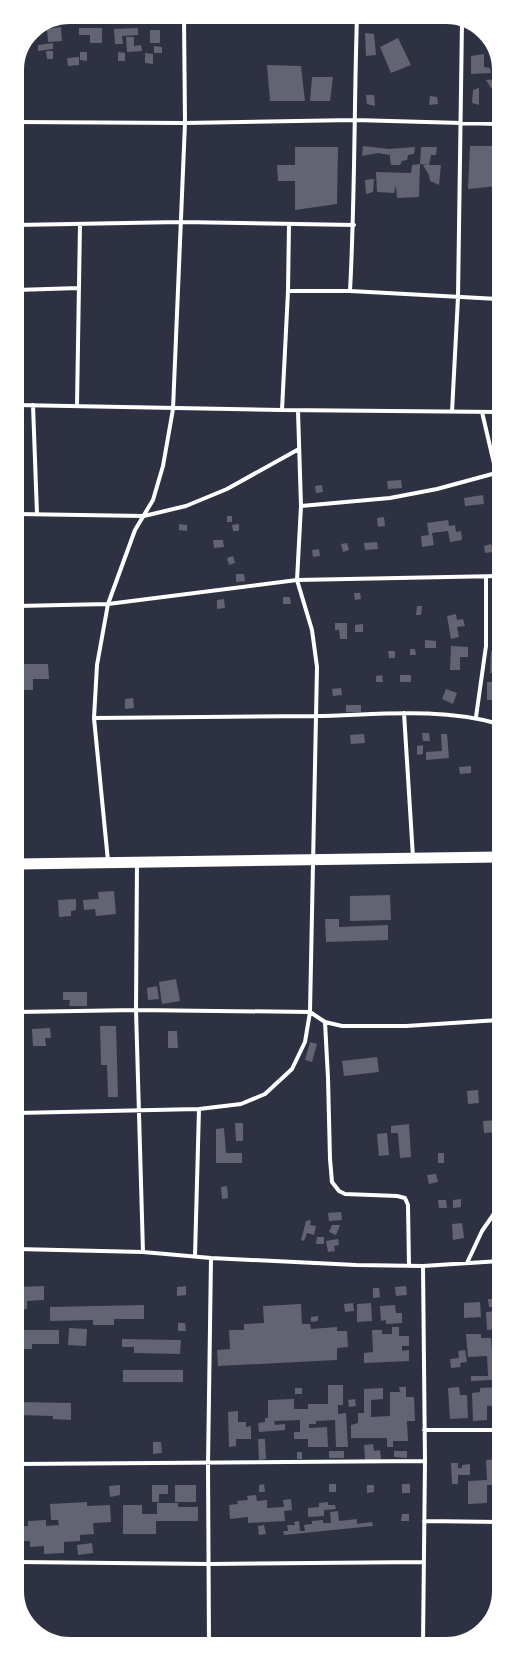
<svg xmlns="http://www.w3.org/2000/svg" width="516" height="1661" viewBox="0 0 516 1661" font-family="Overpass,sans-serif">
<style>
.building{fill:#626471}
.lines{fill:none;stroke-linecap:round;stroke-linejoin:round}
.minor{stroke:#fff;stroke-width:4}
.trunk{stroke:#fff;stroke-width:11}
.rim{fill:none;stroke:#fff;stroke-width:2}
</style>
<rect width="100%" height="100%" fill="#2d3142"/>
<!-- building -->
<path class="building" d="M61 27 62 41 48 42 47 29Z
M79 28H102V43H90V35H79Z
M138 28V35L122 36 123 44H115L114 29Z
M150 30H160V43H150Z
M365 33 374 34 376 55 366 56Z
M126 37H134V46L141 45 142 51 127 52Z
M398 38 411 65 391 73 380 47Z
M53 43V49L38 51V45Z
M154 46 162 47V53H154Z
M46 51H53V59H47Z
M80 52H87V61L80 60Z
M118 52 125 53V61H118Z
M145 53 153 54V64L145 63Z
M484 54V67L490 68 491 73 471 74V56Z
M79 57V65L68 66 67 58Z
M267 65 301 66 305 101H270Z
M312 77H333L330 101H310Z
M498 79V88H491L486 80Z
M479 88V105L472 103 473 90Z
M495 89H498V97L495 98Z
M366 95H374L375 106 367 104Z
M430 96 437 97 438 104 429 105Z
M363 146 389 149 415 147 414 154 408 155 407 160 402 161 400 165H391L389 151V155L378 153 362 156Z
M470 146H498V186L468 189Z
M295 147H338L337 204 295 210V181H278L277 165H295Z
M421 147H437L436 155H431L429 165H441L439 185 430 181 429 175 423 165H428L420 164Z
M420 164 419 197 397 198 396 186 394 193 377 192 376 172 411 173 412 165Z
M374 179 373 192 366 194 365 180Z
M401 480 402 488 388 489 387 481Z
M322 485 323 492 316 493 315 486Z
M483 495 484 504 465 506 464 498Z
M227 516H232V522H227Z
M384 517 385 526 378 527 377 518Z
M448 520 449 526 455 525 456 532 461 531 462 540 450 542 448 531 432 533 434 545 422 547 421 536 429 535 427 523Z
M179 524 187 525V531L179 530Z
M239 524V531H233L232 525Z
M213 540H223L224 547 214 548Z
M377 542 378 549 365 550 364 543Z
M347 543 349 550 343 552 341 544Z
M491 544 493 552 485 553 484 546Z
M319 549 320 556 313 557 312 550Z
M233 556 235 563 229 565 227 558Z
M236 574H244L245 581 236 582Z
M354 593H360L361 599 355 600Z
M283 597H290L291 604H283Z
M224 599 225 608 217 609V600Z
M417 606H422L421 615H416Z
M456 614 457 620 463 619 465 626 457 627 459 637 451 639 447 616Z
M335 623H347V639H340L339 630H335Z
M363 624V632H355V625Z
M425 640 436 641V648H425Z
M451 646 468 647V657H460V670H450Z
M410 649H415L416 655H410Z
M388 651H395V658H389Z
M491 651 499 652V673H490Z
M17 664H48L49 679H33V690H17Z
M382 675 383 682H376V676Z
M400 675H411V682H400Z
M487 682H499V700H487Z
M341 688 342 695 333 696 332 689Z
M446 689 457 693 453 704 442 699Z
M133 698 134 708 125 709V699Z
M346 705H361V712H346Z
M422 733H429L430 741H423Z
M364 734 365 743 351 744 350 735Z
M441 734H447L449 758 426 760V752L442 751Z
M423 745V754L417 755V746Z
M471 766V773L460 774 459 767Z
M114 891 116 914 96 916 95 909 84 910 83 900 99 899 98 892Z
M390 895 391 920 350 921V896Z
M76 899V910L71 911V916L59 917 58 900Z
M325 919H339V927L388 925V940L326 942Z
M176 979 180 1001 162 1004 159 982Z
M157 986 159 999 148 1000 147 988Z
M63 992H87V1006H69L70 1000H63Z
M100 1026H116L118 1097H108L107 1065H101Z
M50 1028 51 1038H45L46 1046H33L32 1029Z
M168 1031H177L178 1048H168Z
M310 1042 317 1044 312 1062 305 1060Z
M377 1057 379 1072 344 1076 342 1061Z
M478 1090 479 1103 468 1104 467 1091Z
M499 1120V1132L484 1133 483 1121Z
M235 1123H243V1141H236Z
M409 1124 411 1157 400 1158 398 1133H391V1126Z
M224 1128 226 1153H242V1163H216V1129Z
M387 1133 389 1155 379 1156 377 1134Z
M438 1153H444V1163H438Z
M436 1174 438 1182 429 1184 427 1175Z
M227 1186 228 1198 222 1199 221 1187Z
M461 1199V1207L453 1208V1200Z
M438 1200H446L447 1208H439Z
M341 1212 342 1220 329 1221 328 1213Z
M311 1220 310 1225 316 1226 314 1235 307 1233 304 1241 301 1240 306 1221Z
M462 1223 464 1238 453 1240 452 1224Z
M332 1225H340L336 1235 329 1232Z
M317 1237H324V1244H316Z
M338 1239 339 1245 334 1246 335 1251 328 1252 326 1241Z
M44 1286V1300L27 1301V1309L17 1310V1287Z
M186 1286V1295L177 1296V1287Z
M406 1286 407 1295 396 1296 395 1287Z
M373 1288H379L380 1297 373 1298Z
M488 1299H495L496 1307H489Z
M480 1302 481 1317 464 1318V1303Z
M353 1303 354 1311 345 1312 344 1304Z
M371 1303 372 1321 357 1322V1304Z
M301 1304 302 1324H310L311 1329 337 1327V1331H347L348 1347 337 1348V1360L218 1366 217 1350 230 1349 229 1330H244V1324L264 1323 263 1306Z
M144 1305V1319H114V1325H93V1320L50 1321V1307Z
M395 1305 396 1313H402V1323L386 1324V1320L381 1321 380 1306Z
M500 1311V1329L487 1330 486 1312Z
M318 1316V1321L311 1322V1317Z
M178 1323H185L186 1331H178Z
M392 1327H399V1336H409V1346H402V1351L409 1350V1361L364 1363V1353L373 1352 372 1330H382V1334H392Z
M69 1328 87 1329 86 1346 68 1345Z
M17 1330H59V1344H32V1349H24V1362H18Z
M466 1334H481V1338H491L492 1352H500V1370H492L493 1380 471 1381V1376H488L487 1356 468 1357Z
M122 1339 181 1340 180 1354 134 1353V1347H122Z
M465 1350 467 1362 460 1363 461 1367 451 1368 450 1359 459 1358 458 1351Z
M123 1370H183V1382H123Z
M328 1385H343V1405H338V1414L346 1413 348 1447H336L335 1420 316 1421V1424H309V1428L327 1427 328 1447H308V1439H294V1432H300V1420L274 1421 275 1425 285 1424V1430L259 1432 258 1423 265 1422V1418H268V1400L294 1399V1409H308V1404H328Z
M399 1387H406V1397H414L415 1421H407L408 1441H393V1447H387V1438H351V1425L358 1423V1413H364V1389L383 1388V1399L371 1400V1417L390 1416V1392H400Z
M459 1387 460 1395H467L468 1418 450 1419 448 1388Z
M500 1387V1405L487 1406V1420L473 1421 472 1393 480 1392V1388Z
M295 1388H302V1394H295Z
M355 1399 356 1406 349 1407 348 1400Z
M18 1402 71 1403V1420L53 1419V1416L18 1415Z
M238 1411V1422H246V1427L251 1426V1439H236V1446L229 1447 228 1412Z
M258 1439H265L266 1459 259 1460Z
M153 1442H161L162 1453 153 1454Z
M373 1444 374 1451 380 1450 381 1459 365 1460 364 1445Z
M329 1451H344V1458H329Z
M394 1451H407V1458L394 1457Z
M297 1452H302V1459H297Z
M500 1459V1485H487V1503L468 1504V1481L487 1480 486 1460Z
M451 1463H458V1468H462V1465L470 1464V1475H458V1484H452Z
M264 1484 265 1492H259V1485Z
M329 1484H336V1492H329Z
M402 1484H410V1493H402Z
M120 1485V1495L110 1497 109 1486Z
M152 1485H168V1494H159V1502H152Z
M175 1485H196V1502H175Z
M367 1485H374V1492L367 1493Z
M256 1495 257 1501 267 1500V1508L284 1507 283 1500 291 1499 292 1510 284 1511 285 1521 248 1523V1517L230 1519 229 1505 238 1504 237 1501 248 1500 247 1496Z
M87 1502V1506L110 1505 111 1522 93 1523 94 1534 80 1535V1541L64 1542V1553L44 1554V1546L30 1547V1541H18V1527L28 1526V1521L46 1520V1526L59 1525 58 1520H51L50 1504Z
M328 1502V1505H335L336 1509 324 1510V1516L308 1517V1508L319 1507V1503Z
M157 1503H178V1507H198V1521H156V1534H123V1505H142V1514H157Z
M338 1511 339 1521 357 1519V1524L372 1522 373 1526 284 1535 283 1531H288L287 1525H295L294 1522 299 1521 300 1531H305L304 1525 312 1524V1521L323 1520V1523H331L330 1512Z
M402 1514H409V1521H401Z
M264 1525 266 1534 259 1535 258 1526Z
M92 1543 93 1553 78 1555 77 1545Z"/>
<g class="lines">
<!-- minor -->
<path class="minor" d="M66 17 110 16
M16 122 185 123 354 120 498 124
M16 225 181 222 354 225
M16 290 79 288
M288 291H350L498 299
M350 291C355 199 354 108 357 16
M16 405 282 410 499 412
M33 405 37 514
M77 406 80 224
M282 410 288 291 289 224
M452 412 458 297 462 21
M482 412 499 485
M301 506 390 498 437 489 496 473
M17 514 144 516 186 506 227 489 299 449
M17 606 108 604 297 580 499 576
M404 713 413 857
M476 717 486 646V577
M94 718C168 717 242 717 315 716 377 715 439 707 499 724
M495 858 499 912
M108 861 94 718 97 665 108 604 135 530 153 500 163 466 173 409 185 123 184 16
M137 862 136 1010 143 1252
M17 1012 136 1010 310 1012 325 1022 342 1026H406L499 1020
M325 1022 328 1078 330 1159 332 1182 339 1191 345 1194 397 1196 405 1198 408 1205 409 1266
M17 1113 199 1109 241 1104 265 1094 292 1069 305 1042 310 1012 317 667 312 630 297 580 301 506 298 411
M17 1249 143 1252 211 1258 356 1265 423 1266 500 1261
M195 1256 199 1109
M467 1263 482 1231 500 1205
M423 1266 425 1461 423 1643
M424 1430H500
M18 1464 425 1461
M424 1521 500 1522
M18 1562 209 1564 424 1562
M209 1644 208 1464 211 1258"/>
<!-- trunk -->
<path class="trunk" d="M17 864 499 857"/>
</g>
<!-- crop -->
<path d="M0 0H516V1661H0ZM70 23H446A47 47 0 0 1 493 70V1591A47 47 0 0 1 446 1638H70A47 47 0 0 1 23 1591V70A47 47 0 0 1 70 23Z" fill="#fff" fill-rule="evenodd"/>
<path class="rim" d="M70 23H446A47 47 0 0 1 493 70V1591A47 47 0 0 1 446 1638H70A47 47 0 0 1 23 1591V70A47 47 0 0 1 70 23Z"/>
</svg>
